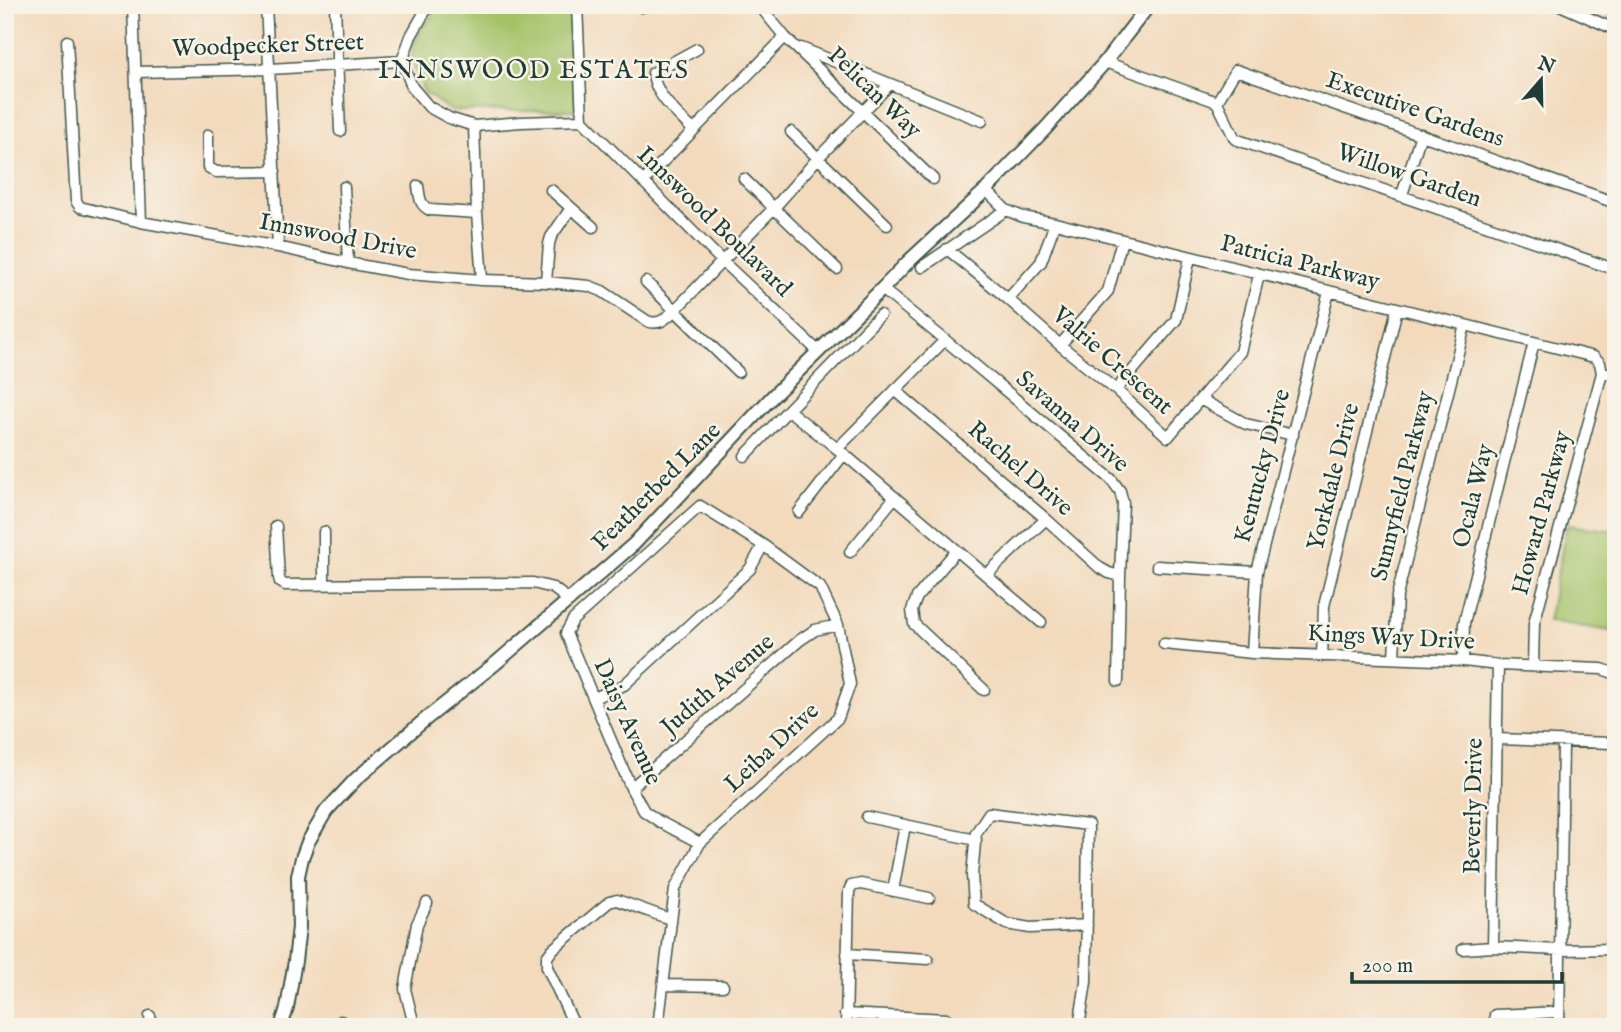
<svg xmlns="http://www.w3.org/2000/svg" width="1621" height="1032" viewBox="0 0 1621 1032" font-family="'IM FELL English',serif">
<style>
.green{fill:#a5c269;stroke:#62804e;stroke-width:2}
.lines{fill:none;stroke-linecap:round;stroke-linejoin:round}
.minor-casing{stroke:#3f5549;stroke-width:13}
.major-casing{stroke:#3f5549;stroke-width:16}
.minor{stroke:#fff;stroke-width:10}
.major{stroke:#fff;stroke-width:12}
.labels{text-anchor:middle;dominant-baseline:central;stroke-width:5;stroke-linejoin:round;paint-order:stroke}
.street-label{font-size:24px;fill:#1f3d34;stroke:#f7f3e8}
.neighbourhood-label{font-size:26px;letter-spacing:2px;fill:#1f3d34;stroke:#f7f3e8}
</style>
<rect width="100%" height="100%" fill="#f7f3e8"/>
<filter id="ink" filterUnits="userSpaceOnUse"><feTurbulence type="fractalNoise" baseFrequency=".0143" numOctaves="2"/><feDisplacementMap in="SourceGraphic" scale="14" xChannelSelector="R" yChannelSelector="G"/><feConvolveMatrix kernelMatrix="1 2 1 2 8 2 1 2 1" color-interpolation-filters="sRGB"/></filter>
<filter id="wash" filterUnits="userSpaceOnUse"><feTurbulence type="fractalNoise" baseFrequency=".00686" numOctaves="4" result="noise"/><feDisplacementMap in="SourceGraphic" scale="28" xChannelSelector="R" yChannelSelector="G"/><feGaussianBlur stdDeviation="1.57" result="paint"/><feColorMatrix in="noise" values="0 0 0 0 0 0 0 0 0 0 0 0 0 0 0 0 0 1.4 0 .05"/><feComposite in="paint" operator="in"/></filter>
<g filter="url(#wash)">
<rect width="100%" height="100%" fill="#f3dabd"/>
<!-- green -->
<path class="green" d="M440 5H570L576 110 451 111 424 92 412 62 413 46 421 29Z
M1567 525 1616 531V564L1611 631 1548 621Z"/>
</g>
<g filter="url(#ink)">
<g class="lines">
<!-- minor casing -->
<g class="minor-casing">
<path id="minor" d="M133 5 141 222
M266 5 278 247
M335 5 340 131
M431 5 427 8 411 36 402 61 412 87 429 107 449 118 474 126 521 122 582 120
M577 5 582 120 722 261 819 352
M759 5 785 37 933 179
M1560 5 1616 30
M1612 5 1616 29
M642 7 644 5
M67 41 76 201 80 207 141 222 278 247 348 263 408 274 482 280 546 282 589 286 602 291 647 321C660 326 666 318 675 310L774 208 818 158 890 84
M801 48 982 121
M1105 62 1217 102
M136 72 270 69 402 61
M1217 102 1236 70 1616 203
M1217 102 1235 139 1608 267
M474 126 477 213 482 280
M693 130C678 114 655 96 653 73L697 49
M791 132 887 225
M208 135V167L216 172 275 171
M744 179 837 269
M643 182 785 37
M418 186C420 197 419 205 430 210L477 213
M344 187 348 263
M551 190 593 227
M986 190 1006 210 1023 217 1055 223 1594 357 1600 363 1602 373 1534 623 1533 666
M1402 195 1421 134
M947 249 1008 299 1060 345 1116 390 1168 437 1240 352 1259 275
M922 267 1006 210
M546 282 549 244 551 237 571 208
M646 282 738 372
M882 289 945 340 1111 479 1120 491 1123 503 1120 576 1118 681
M1008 299 1041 262 1055 223
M1060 345 1108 291 1122 240
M1602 373H1616
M895 390 1046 519 1100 568 1109 573 1120 576
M1116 390 1176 320 1190 258
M1200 399 1246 424 1293 435
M788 410 844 454 1041 622
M837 449 945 340
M745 456 788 410 880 315
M799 512 844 454
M276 526 279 578 280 582 285 585 533 583 553 588 570 601
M324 532V585
M956 551 917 597 912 610 914 624 984 690
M850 552 895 497
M1157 566 1257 572
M986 575 1046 519
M1164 644 1252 653 1463 661 1498 665 1602 669 1616 674
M1252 653 1257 572 1329 292
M1322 656 1324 606 1397 309
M1394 658 1397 596 1465 325
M1463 661 1464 623 1534 342
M594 698 624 685 750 569 763 545
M1497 739 1612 743 1616 744
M631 788 800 640 815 630 838 625
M867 817 976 840
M893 891 905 825
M1493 947 1498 665
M1463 949 1493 947 1560 950 1616 949
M847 954 928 959
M664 985 723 986
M845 1014 947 1019
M150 1016 151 1027
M341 1021 343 1027
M412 1027 413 1021 405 989 417 924 427 903
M575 1027 547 967V957L553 949 609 902 617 900 670 919
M658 1027 675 889 700 843 838 718 850 684 838 625 820 587 763 545 700 506 573 620 566 633 631 788 644 811 660 822 700 843
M846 1027 849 891 851 886 861 884 929 898
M1079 1027 1086 982 1088 825 989 813 976 833 972 875 974 904 1007 924 1030 928 1087 925
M1495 1027V1015L1559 1012
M1559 1027 1563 742"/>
</g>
<!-- major casing -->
<g class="major-casing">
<path id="major" d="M281 1027 287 1008 295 961 299 927 298 876 302 858 308 842 326 811 356 779 427 718 496 663 634 544 773 396 882 289 908 262 986 190 1046 128 1105 62 1149 5"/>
</g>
<!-- minor -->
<use href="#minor" class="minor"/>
<!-- major -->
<use href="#major" class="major"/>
</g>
</g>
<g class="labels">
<!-- street labels -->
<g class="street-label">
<text transform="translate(268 46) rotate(-2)">Woodpecker Street</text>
<text transform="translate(874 93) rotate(44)">Pelican Way</text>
<text transform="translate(1415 110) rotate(19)">Executive Gardens</text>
<text transform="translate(1409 176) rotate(19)">Willow Garden</text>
<text transform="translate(714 222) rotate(44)">Innswood Boulavard</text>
<text transform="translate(338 237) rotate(11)">Innswood Drive</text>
<text transform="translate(1300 263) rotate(14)">Patricia Parkway</text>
<text transform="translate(1112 361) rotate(41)">Valrie Crescent</text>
<text transform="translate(1072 422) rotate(41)">Savanna Drive</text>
<text transform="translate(1263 466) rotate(-75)">Kentucky Drive</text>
<text transform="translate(1020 469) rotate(41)">Rachel Drive</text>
<text transform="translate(1334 477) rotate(-76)">Yorkdale Drive</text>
<text transform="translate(1403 486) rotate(-76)">Sunnyfield Parkway</text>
<text transform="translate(657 487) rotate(-45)">Featherbed Lane</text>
<text transform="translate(1474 496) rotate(-76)">Ocala Way</text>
<text transform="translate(1542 513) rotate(-75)">Howard Parkway</text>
<text transform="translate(1391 638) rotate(3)">Kings Way Drive</text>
<text transform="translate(718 685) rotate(-41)">Judith Avenue</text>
<text transform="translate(627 722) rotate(66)">Daisy Avenue</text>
<text transform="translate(772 748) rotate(-43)">Leiba Drive</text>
<text transform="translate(1474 806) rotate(-89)">Beverly Drive</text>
</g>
<!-- neighbourhood labels -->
<g class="neighbourhood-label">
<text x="534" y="70">INNSWOOD ESTATES</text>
</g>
</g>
<!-- margin -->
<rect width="1621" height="1032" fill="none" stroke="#f7f3e8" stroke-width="28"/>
<!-- north arrow -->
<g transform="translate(1541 80) rotate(20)" stroke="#f7f3e8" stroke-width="5" paint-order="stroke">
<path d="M0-5L12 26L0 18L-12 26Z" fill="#1f3d34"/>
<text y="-10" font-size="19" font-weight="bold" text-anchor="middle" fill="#1f3d34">N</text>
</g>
<!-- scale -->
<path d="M1352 972v10h210v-10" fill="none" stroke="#1f3d34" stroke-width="3.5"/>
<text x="1362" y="972" font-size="21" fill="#1f3d34" stroke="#f7f3e8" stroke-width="5" paint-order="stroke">200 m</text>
</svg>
